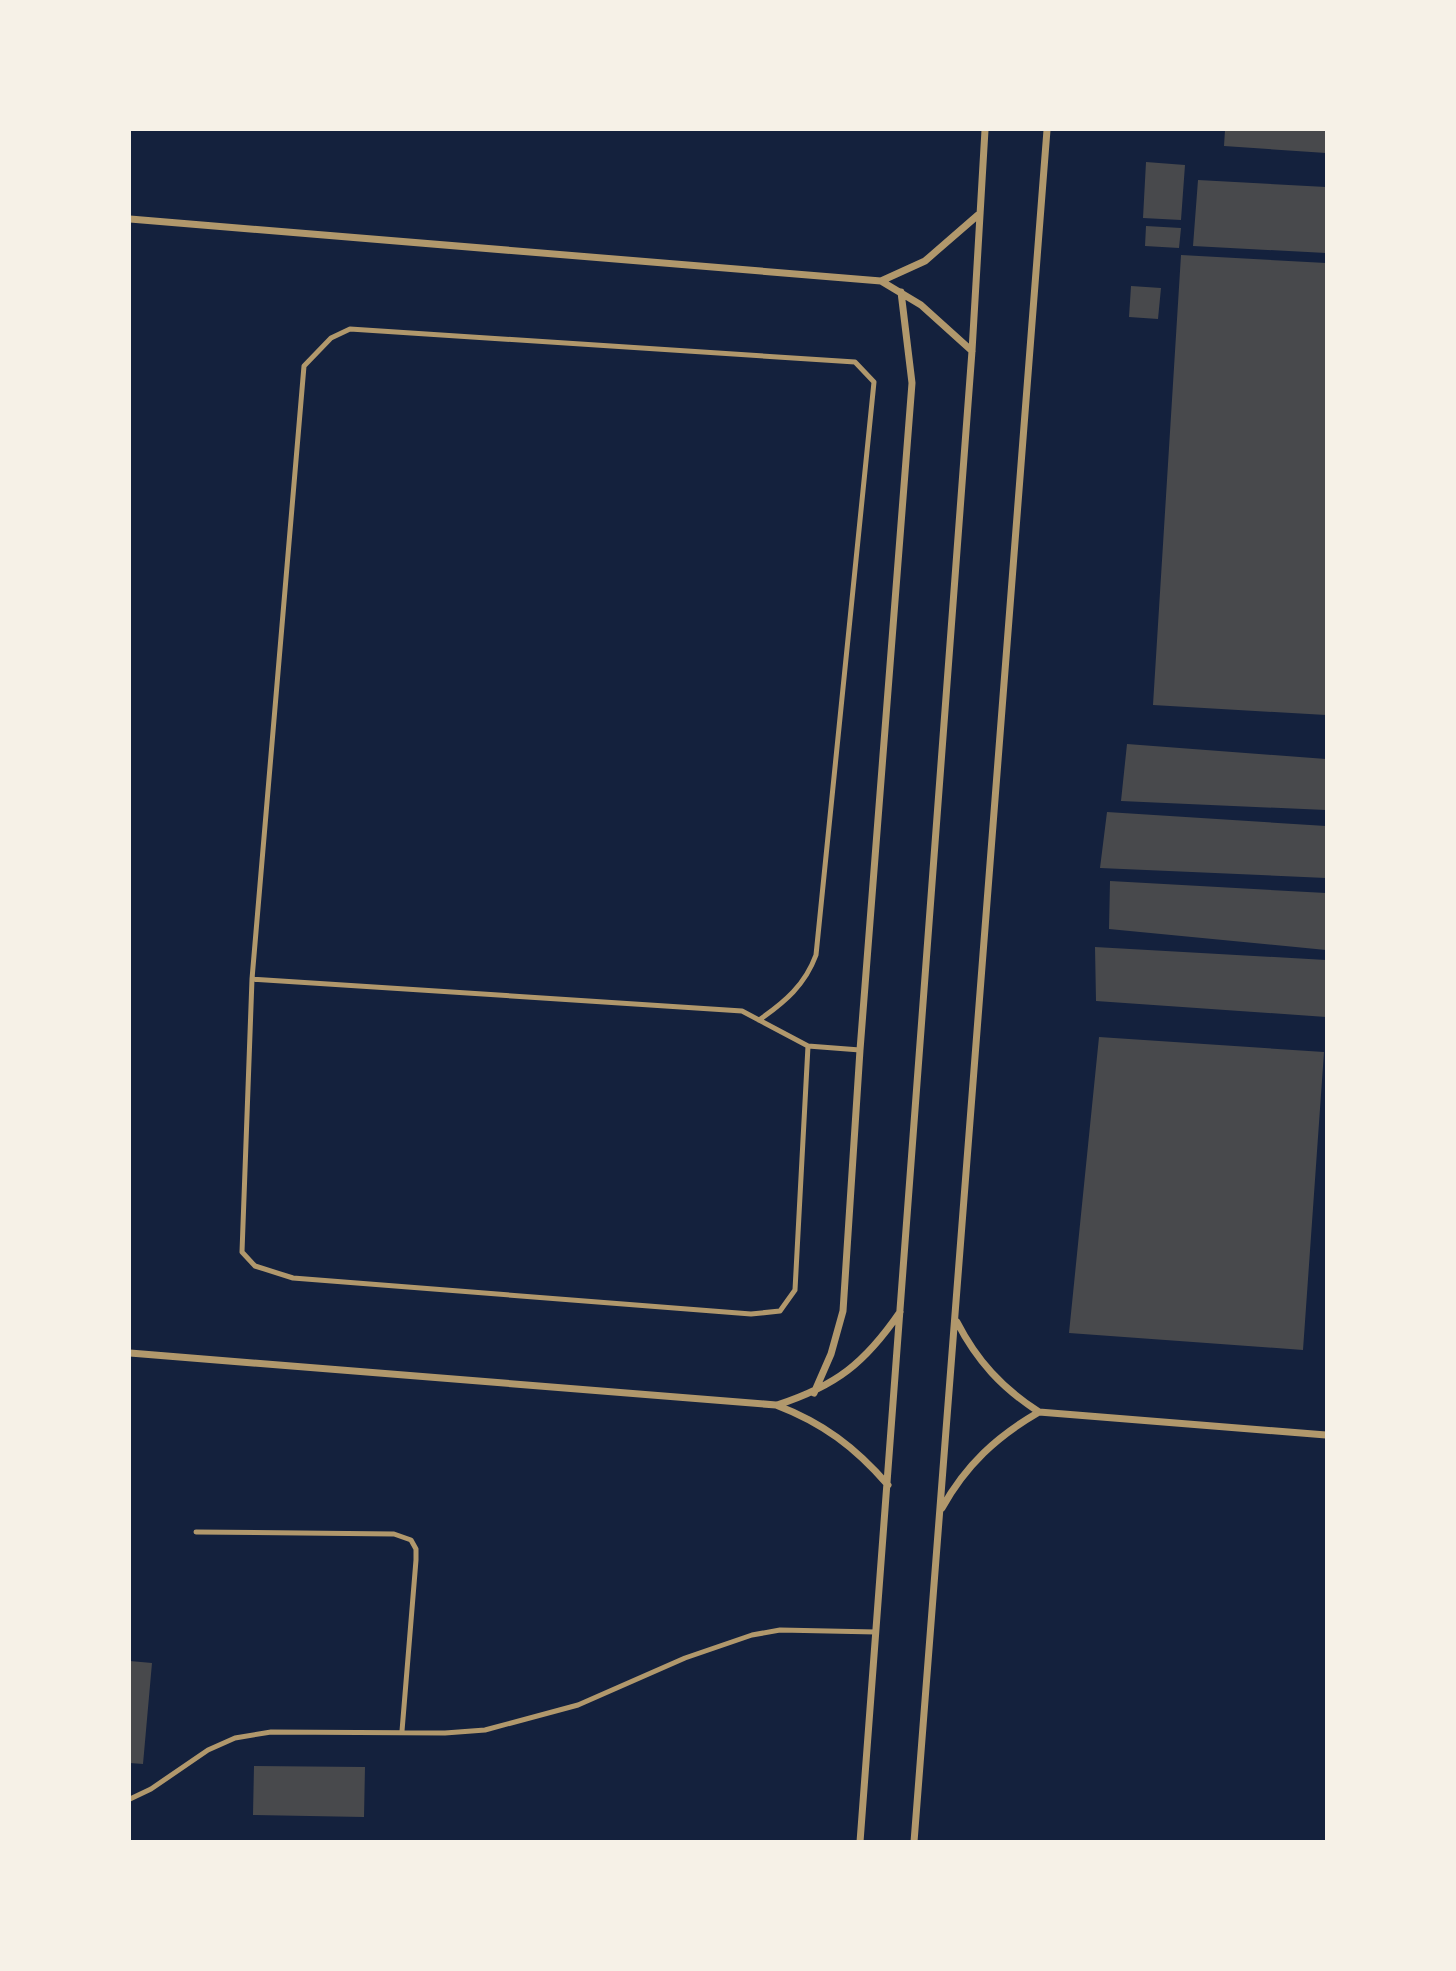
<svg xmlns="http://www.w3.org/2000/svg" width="1456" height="1971" viewBox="0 0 1456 1971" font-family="Signika,sans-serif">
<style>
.building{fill:#48494c}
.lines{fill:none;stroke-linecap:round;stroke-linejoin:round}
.service{stroke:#b1986c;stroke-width:5}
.minor{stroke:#b1986c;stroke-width:7}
</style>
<rect width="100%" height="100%" fill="#14213d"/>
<!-- building -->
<path class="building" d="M1225 130H1326V153L1224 146Z
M1146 162 1185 165 1181 220 1143 218Z
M1198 180 1326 187V253L1193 246Z
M1146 226 1181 228 1179 248 1145 246Z
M1181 255 1326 263V715L1153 705Z
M1131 286 1161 288 1158 319 1129 317Z
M1127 744 1326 759V810L1121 801Z
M1107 812 1326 826V878L1100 868Z
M1110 881 1326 893V950L1109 929Z
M1095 947 1326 960V1017L1096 1001Z
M1099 1037 1324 1052 1303 1350 1069 1333Z
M130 1661 152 1663 143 1764 130 1763Z
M254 1766 365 1767 364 1817 253 1815Z"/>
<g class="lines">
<!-- service -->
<path class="service" d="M252 979 242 1252 255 1266 293 1278 751 1314 780 1311 795 1290 808 1046
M759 1020C785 1002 805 985 816 955L874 382 855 362 350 329 331 338 304 366 252 979 742 1011 808 1046 860 1050
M196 1532 394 1534 411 1540 416 1549V1560L402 1731
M130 1799 151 1789 208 1750 235 1738 271 1732 445 1733 485 1730 578 1705 685 1658 752 1635 780 1630 876 1632"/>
<!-- minor -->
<path class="minor" d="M130 219 881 281 921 305 972 351
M881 281 925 261 978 215
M957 1322C977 1361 1002 1388 1039 1412L1326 1435
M130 1353 776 1405C823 1423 855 1447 888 1485
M814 1393 831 1354 843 1311 860 1050 912 383 901 292
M777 1405C836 1386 865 1363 900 1312
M942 1508C966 1465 996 1437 1039 1412
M860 1842 972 351 985 130
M914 1842 1047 130"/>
</g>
<!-- border -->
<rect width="1456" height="1971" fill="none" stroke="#f6f1e7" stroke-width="262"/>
</svg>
